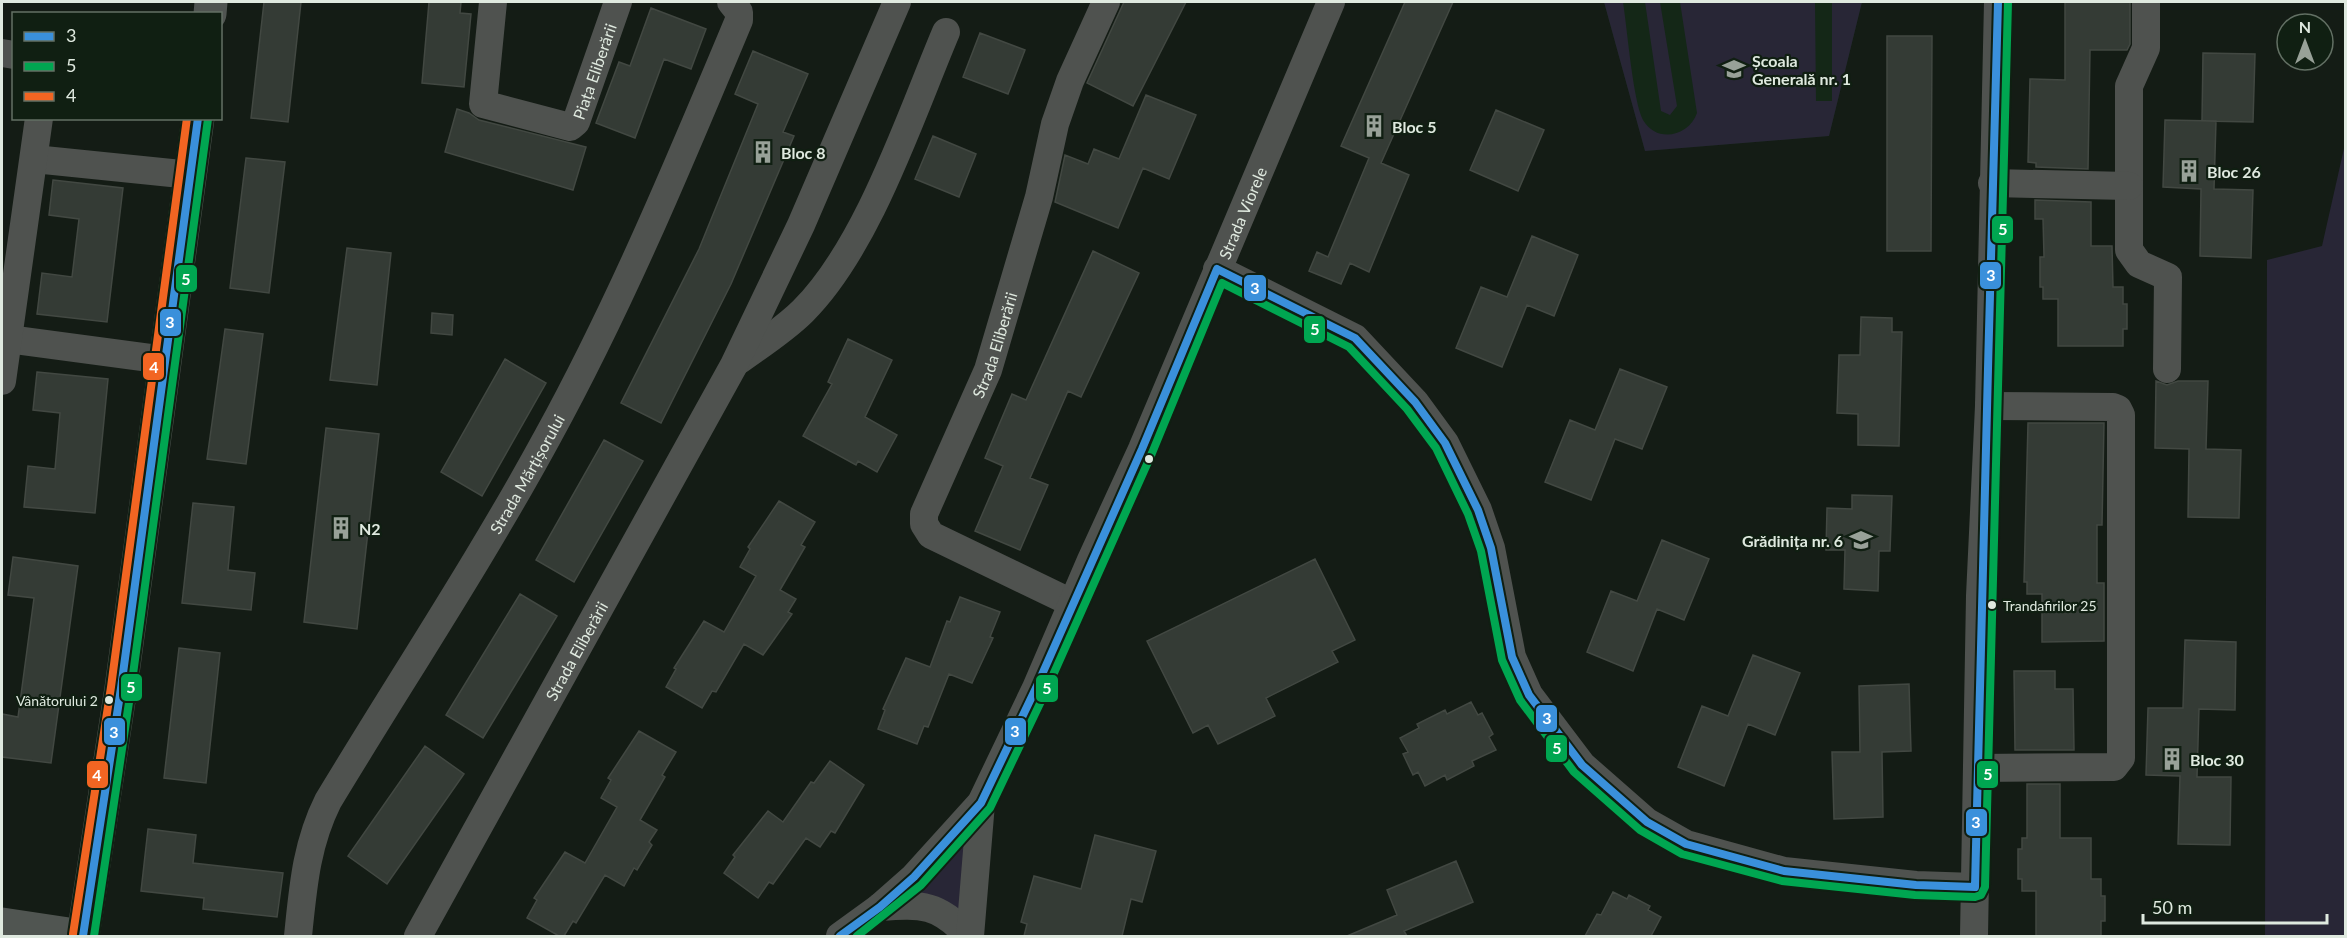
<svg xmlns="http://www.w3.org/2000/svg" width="2347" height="938" viewBox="0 0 2347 938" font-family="Lato,sans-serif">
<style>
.built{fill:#142717}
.green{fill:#282636}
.building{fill:#343b35;stroke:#424842;stroke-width:1.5}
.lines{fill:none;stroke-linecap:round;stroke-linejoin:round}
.street{stroke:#4f524f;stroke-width:28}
.secondary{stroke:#505551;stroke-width:33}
.bus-1-casing{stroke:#101f12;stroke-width:12}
.bus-2-casing{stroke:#101f12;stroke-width:12}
.bus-3-casing{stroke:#101f12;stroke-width:12}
.bus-1{stroke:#3a90db;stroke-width:8}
.bus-2{stroke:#00a651;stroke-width:8}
.bus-3{stroke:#f26522;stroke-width:8}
.bus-dot{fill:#dfe9df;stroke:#101f12;stroke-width:2}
.labels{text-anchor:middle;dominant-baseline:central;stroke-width:4.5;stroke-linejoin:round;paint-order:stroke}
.bus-label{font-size:14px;fill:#dfe9df;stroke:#101f12;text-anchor:start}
.poi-label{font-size:16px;font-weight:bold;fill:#dfe9df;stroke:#101f12;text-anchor:start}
.street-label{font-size:16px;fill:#dfe9df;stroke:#101f12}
.line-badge{stroke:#101f12;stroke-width:2}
.badge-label{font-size:16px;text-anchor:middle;font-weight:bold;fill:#fff}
</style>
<rect width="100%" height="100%" fill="#141c15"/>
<!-- built -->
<path class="built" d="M1604 2H1862L1829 136 1645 151Z"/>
<!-- green -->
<path class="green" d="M1604 2H1623C1627 27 1633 101 1643 120 1657 144 1689 136 1697 113L1680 2H1815L1816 101H1832V2H1862L1829 136 1645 151Z
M1645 2H1660L1677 106 1670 115 1661 111Z
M2345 144V936H2265L2267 260 2322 246Z
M965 842 962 912 916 894Z"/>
<!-- building -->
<path class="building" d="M264 2H301L288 122 251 118Z
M429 2H461L460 13 471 14 464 87 422 83Z
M1124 2H1186L1133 106 1087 83Z
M1405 2H1453L1381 163 1409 175 1369 272 1350 263 1341 284 1309 271 1317 252 1328 257 1369 158 1341 146Z
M2065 2H2130V44L2127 50H2090L2088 169 2036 167V163L2028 162 2030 79 2065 80Z
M651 8 706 29 691 69 664 59 635 138 596 123 619 62 630 66Z
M980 33 1025 50 1008 94 963 77Z
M1887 36H1932L1931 251H1887Z
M753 51 808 74 783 132 794 136 731 284 661 423 621 403 699 249 758 104 735 94Z
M2203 53 2255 54 2253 122 2202 121Z
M1146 95 1196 115 1169 179 1143 168 1118 228 1055 202 1065 155 1088 164 1094 149 1119 159Z
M457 109 469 113 479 120 586 147 573 190 445 152Z
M1496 110 1544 130 1518 191 1470 170Z
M2165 120 2216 121 2214 189 2253 190 2251 258 2200 256 2201 189 2163 187Z
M933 136 976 154 959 197 915 179Z
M246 158 285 162 269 293 230 288Z
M53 180 123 188 107 322 37 314 42 273 72 277 79 219 49 215Z
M2035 200 2091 202V246H2112L2113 287H2123V304H2127V329H2123V346H2058V299H2043V287H2040V257H2044L2043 219H2035Z
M1532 236 1578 255 1554 316 1527 305 1502 367 1456 348 1481 287 1507 297Z
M347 248 391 253 377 385 330 380Z
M1093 251 1139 273 1081 397 1068 391 1030 478 1048 485 1020 550 975 531 1003 466 985 458 1012 394 1026 400Z
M432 313 453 315 452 335 431 333Z
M1861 317 1892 318V332H1902L1899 446 1858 445V414L1837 413 1839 355H1860Z
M225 329 263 334 246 464 207 459Z
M848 339 892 360 865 417 897 435 877 472 858 461 856 465 803 436 832 384 828 382Z
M505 359 546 383 482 496 441 472Z
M1620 369 1667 387 1642 449 1615 439 1591 500 1545 482 1570 420 1595 430Z
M37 372 108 379 95 513 24 507 28 466 55 469 60 413 33 410Z
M2156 381 2167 385 2178 381H2208L2206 449 2241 450 2239 518 2188 517 2189 449 2155 448Z
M2028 423H2104L2102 525H2097V583H2104V641L2042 642V594H2027V582H2024Z
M326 428 379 434 357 629 304 622Z
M604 440 643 461 574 582 536 560Z
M1852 495 1892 496 1890 551H1879L1878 591 1844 589 1845 550H1826L1827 508 1852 509Z
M779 501 815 522 801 545 805 547 780 590 796 599 788 612 792 614 763 655 744 644 716 692 712 691 702 708 666 687 676 669 674 668 704 621 724 632 756 576 740 567 750 549 748 547Z
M193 503 234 507 228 570 255 573 251 610 182 603Z
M1662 540 1709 559 1684 620 1657 609 1633 671 1587 652 1611 591 1637 601Z
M13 557 78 566 51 763 2 757V714L18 717 34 598 8 595Z
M1315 559 1355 640 1332 651 1338 662 1266 698 1275 716 1218 744 1208 725 1193 733 1147 641Z
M520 594 557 616 483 738 446 715Z
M960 597 1000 612 990 637 993 638 972 683 949 674 928 727 924 726 917 744 878 729 885 710 883 709 906 658 930 667 947 621 950 622Z
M2185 640 2236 642 2235 710 2199 709 2197 777H2231L2230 845 2178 844 2180 776 2146 775 2148 708H2183Z
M179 648 220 653 206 783 164 778Z
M1753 655 1800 673 1775 735 1748 724 1724 786 1678 767 1702 706 1728 716Z
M2014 671H2055V689H2073L2074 750H2015Z
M1909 684 1911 751 1882 752 1883 817 1834 819 1832 752H1860L1859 686Z
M1471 702 1478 715 1482 713 1493 734 1489 737 1496 750 1472 761 1474 766 1447 780 1445 775 1425 786 1418 772 1413 775 1403 754 1408 752 1400 738 1419 728 1417 724 1445 710 1447 714Z
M639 731 676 752 662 775 665 777 640 820 657 830 649 842 652 845 637 870 634 868 624 886 605 875 576 923 573 921 564 936H559L527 918 537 900 534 898 565 852 585 863 617 807 601 798 611 780 608 778Z
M425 746 464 774 387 884 348 856Z
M830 761 864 785 835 833 831 831 820 847 806 838 773 884 769 882 758 898 724 873 735 857 733 855 768 811 783 822 811 782 814 783Z
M2027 784H2060V838H2091V879H2101V896H2105V921H2101V936H2036V891H2022V879H2018V849H2022V838H2027Z
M148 829 196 835 193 863 283 873 277 917 203 909 204 898 141 891Z
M1095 835 1156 851 1142 902 1131 899 1122 936H1024L1027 924 1021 922 1034 876 1081 889Z
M1456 861 1473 902 1404 931 1407 936H1347L1397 915 1387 890Z
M1613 892 1627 899 1629 895 1650 906 1648 910 1661 917 1651 936H1585L1597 914 1601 915Z"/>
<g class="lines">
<!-- street -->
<g class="street">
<path id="s1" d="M493 2 483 104 570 127 576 122 618 2"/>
<path d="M2146 2V48L2129 86V250L2139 264 2168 277 2167 369"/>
<path d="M2 53 14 55"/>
<path d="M34 159 191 175"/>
<path d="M1992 183 2129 186"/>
<path d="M1217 269 1355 338 1415 402 1445 443 1478 510 1491 548 1512 657 1529 695 1582 765 1647 822 1686 844 1784 871 1916 885 1975 887"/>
<path d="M8 339 165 360"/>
<path d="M738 361C760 345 784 330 803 311 868 246 910 117 946 32"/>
<path d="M2 381 39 118"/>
<path id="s2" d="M1072 603 931 535 924 524V514L988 370 1039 197 1055 124 1070 81 1106 2"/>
<path d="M1977 768 2114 767 2121 758V415L2118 409 2113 407 1989 406"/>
<path d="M880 907C922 904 939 904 968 936"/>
<path id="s3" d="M298 936C303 888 306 845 328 801 401 680 480 561 548 436 621 303 680 161 739 20V12L731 2"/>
<path id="s4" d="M418 936 734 365 801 225 897 2"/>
<path id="s5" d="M840 936 880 907 914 877 981 803 1036 688 1091 560 1142 449 1331 2"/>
<path d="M970 936 981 803"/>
<path d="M1974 936 1980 596 1989 406 1998 2"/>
</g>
<!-- secondary -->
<path class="secondary" d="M210 14 211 2
M2 924 82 936
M83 936 121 688 198 118"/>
<!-- bus-1 casing -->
<g class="bus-1-casing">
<path id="bus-1" d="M83 936 121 688 198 118
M840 936 880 907 914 877 981 803 1036 688 1142 449 1217 269 1355 338 1415 402 1445 443 1478 510 1491 548 1512 657 1529 695 1582 765 1647 822 1686 844 1784 871 1916 885 1975 887C1980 592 1991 297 1998 2"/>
</g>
<!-- bus-2 casing -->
<g class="bus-2-casing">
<path id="bus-2" d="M94 936 131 689 208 119
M857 936 921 885 990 808 1045 693 1152 453 1222 283 1349 347 1407 409 1436 448 1468 514 1481 551 1502 660 1520 700 1574 772 1640 830 1682 854 1782 881 1915 895 1975 897 1981 895 1985 887C1991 592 2002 297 2008 2"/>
</g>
<!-- bus-3 casing -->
<g class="bus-3-casing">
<path id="bus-3" d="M73 934 111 687 187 118"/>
</g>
<!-- bus-1 -->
<use href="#bus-1" class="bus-1"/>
<!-- bus-2 -->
<use href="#bus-2" class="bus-2"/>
<!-- bus-3 -->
<use href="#bus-3" class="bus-3"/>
</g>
<!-- icons -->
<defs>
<g id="school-bare" transform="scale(1.8)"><path d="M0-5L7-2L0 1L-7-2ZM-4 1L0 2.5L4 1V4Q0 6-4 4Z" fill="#98a198" stroke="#101f12" stroke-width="2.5" paint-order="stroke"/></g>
<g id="building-bare" transform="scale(1.8)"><path d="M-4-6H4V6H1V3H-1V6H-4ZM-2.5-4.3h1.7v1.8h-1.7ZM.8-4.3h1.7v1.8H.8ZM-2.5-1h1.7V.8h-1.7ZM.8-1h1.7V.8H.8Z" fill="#98a198" stroke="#101f12" stroke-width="2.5" paint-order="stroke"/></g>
</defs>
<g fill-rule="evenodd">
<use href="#school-bare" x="1734" y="69"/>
<use href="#building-bare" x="1374" y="126"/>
<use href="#building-bare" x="763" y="152"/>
<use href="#building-bare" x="2189" y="171"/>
<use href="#building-bare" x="341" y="528"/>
<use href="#school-bare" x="1861" y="540"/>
<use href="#building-bare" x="2172" y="759"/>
</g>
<!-- markers -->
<g class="bus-dot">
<circle cx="1149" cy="459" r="5"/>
<circle cx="1992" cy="605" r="5"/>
<circle cx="109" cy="700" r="5"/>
</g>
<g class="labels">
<!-- bus labels -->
<g class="bus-label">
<text x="2003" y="605">Trandafirilor 25</text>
<text x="98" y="700" text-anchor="end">Vânătorului 2</text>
</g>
<!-- poi labels -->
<g class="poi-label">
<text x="1752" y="60">Școala<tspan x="1752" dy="18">Generală nr. 1</tspan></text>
<text x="1392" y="126">Bloc 5</text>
<text x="781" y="152">Bloc 8</text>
<text x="2207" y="171">Bloc 26</text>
<text x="359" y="528">N2</text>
<text x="1843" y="540" text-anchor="end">Grădinița nr. 6</text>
<text x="2190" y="759">Bloc 30</text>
</g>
<!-- street labels -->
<g class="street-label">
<text stroke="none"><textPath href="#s1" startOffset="254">Piața Eliberării</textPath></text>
<text stroke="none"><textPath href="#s5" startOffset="840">Strada Viorele</textPath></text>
<text stroke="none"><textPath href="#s2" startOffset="363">Strada Eliberării</textPath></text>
<text stroke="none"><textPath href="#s3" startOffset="522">Strada Mărțișorului</textPath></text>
<text stroke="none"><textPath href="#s4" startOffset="326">Strada Eliberării</textPath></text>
</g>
</g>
<g class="line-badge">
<rect x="1991" y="215" width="23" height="29" rx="6" fill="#00a651"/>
<rect x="1979" y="261" width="23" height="29" rx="6" fill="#3a90db"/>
<rect x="175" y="264" width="23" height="29" rx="6" fill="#00a651"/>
<rect x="1243" y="274" width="24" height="28" rx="6" fill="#3a90db"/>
<rect x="159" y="308" width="23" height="29" rx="6" fill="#3a90db"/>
<rect x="1303" y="315" width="23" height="29" rx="6" fill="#00a651"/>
<rect x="142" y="352" width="23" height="29" rx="6" fill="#f26522"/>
<rect x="120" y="673" width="23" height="29" rx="6" fill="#00a651"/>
<rect x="1035" y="674" width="24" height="29" rx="6" fill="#00a651"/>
<rect x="1535" y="704" width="23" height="29" rx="6" fill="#3a90db"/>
<rect x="1004" y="717" width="23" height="29" rx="6" fill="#3a90db"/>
<rect x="103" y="717" width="23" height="29" rx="6" fill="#3a90db"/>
<rect x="1545" y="734" width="23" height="29" rx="6" fill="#00a651"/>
<rect x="1976" y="760" width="23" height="29" rx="6" fill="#00a651"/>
<rect x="86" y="760" width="23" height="29" rx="6" fill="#f26522"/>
<rect x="1965" y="808" width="23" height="29" rx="6" fill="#3a90db"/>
</g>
<g class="badge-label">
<text x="2003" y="235">5</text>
<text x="1991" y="281">3</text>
<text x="186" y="285">5</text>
<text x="1255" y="294">3</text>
<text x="170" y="328">3</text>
<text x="1315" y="335">5</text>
<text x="154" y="373">4</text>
<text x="131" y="693">5</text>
<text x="1047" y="694">5</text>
<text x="1547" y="724">3</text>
<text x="1015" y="737">3</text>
<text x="114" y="738">3</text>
<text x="1557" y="754">5</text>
<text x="1988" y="780">5</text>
<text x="97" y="781">4</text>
<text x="1976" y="828">3</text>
</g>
<!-- border -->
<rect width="2347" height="938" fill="none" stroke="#dfe9df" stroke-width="6"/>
<!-- legend -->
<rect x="12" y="12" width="210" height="108" fill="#101f12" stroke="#637064" stroke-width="1.5"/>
<rect x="24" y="32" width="30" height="9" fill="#3a90db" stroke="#637064" stroke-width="1.5"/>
<text x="66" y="42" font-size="18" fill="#dfe9df">3</text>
<rect x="24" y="62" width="30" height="9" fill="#00a651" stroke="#637064" stroke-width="1.5"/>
<text x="66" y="72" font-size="18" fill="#dfe9df">5</text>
<rect x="24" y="92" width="30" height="9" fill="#f26522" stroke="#637064" stroke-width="1.5"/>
<text x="66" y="102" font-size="18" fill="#dfe9df">4</text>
<!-- north arrow -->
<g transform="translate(2305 42)"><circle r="28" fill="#101f12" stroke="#637064" stroke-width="1.5"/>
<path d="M0-4.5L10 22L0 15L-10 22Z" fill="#98a198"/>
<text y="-9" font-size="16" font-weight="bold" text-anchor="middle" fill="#dfe9df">N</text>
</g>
<!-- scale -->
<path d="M2143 914v9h184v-9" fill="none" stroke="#dfe9df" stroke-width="3"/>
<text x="2152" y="914" font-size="18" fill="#dfe9df" stroke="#101f12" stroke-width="4.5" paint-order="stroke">50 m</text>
</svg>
